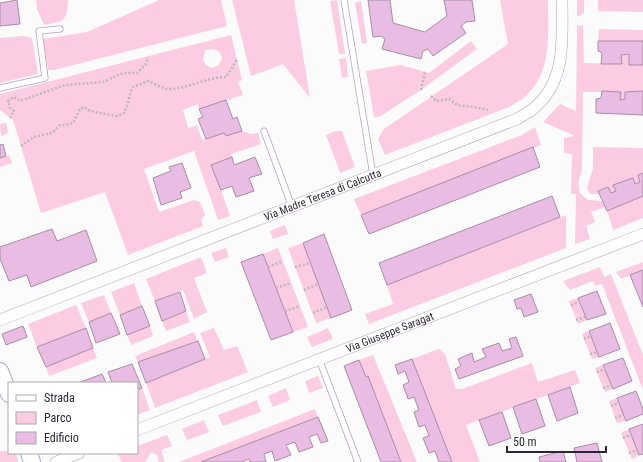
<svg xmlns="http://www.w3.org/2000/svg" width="643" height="462" viewBox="0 0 643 462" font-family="'Roboto Condensed',sans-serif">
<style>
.green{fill:#fccce2;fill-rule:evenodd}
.building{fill:#e9bce3;stroke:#a88da4}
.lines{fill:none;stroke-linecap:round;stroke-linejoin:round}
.lane-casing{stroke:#b2a0bd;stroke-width:7}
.street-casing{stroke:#b2a0bd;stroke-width:12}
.secondary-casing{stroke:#b2a0bd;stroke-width:18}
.path{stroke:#bbb9bc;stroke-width:2.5;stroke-dasharray:2 2;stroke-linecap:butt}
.lane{stroke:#fff;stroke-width:5.5}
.street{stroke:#fff;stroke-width:11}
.secondary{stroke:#fff;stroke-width:16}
.labels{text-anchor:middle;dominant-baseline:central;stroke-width:3;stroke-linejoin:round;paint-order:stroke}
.street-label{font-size:11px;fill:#2e2732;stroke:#fff}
</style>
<rect width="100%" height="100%" fill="#fbfbfb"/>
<!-- green -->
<path class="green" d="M36 0H68C67 22 64 21 44 25L37 9Z
M159 0H221L227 26 54 70H48L43 39 87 32Z
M232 0H294L310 98 283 64 251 76Z
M337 0 345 54H339L330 1Z
M500 0H548C548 34 553 75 522 99 518 102 513 104 509 107L385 155 378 139 384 129 508 44Z
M577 0H584V13L577 17Z
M598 0H643V12L598 11Z
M361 1 367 43 362 44 355 3Z
M577 25 583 26 584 63 621 64V55L629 54V65H643V91L625 92V99L620 100V92H583L582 170 578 183 580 193 588 200 602 201 605 207 591 212 595 222 586 226 590 239 575 244 576 194H571L572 154 564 153V138L575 136 543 122 560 104 576 111Z
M599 29 643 30V41H598Z
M231 35 242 80 238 82 243 95 199 109 198 104 183 110 188 128 197 125 202 140 224 133 226 136 242 131 251 134 258 133 261 144 231 154 232 157 221 190 230 216 218 220 194 151 144 169 159 212 194 200 200 202 205 215 201 220 203 226 128 255 105 192 41 213 13 120 0 110V94ZM213 49 220 52 222 59 218 66 211 68 205 64 203 58 206 50Z
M23 36 32 38 38 74 0 83V38Z
M471 41 477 49 421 90 379 117H374L366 71 401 65 429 73Z
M346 58 348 77 342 78 339 59Z
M6 123 8 133 1 136 0 124Z
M535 127 541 145 361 215 354 199 522 135Z
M336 131H342L355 167 340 173 326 135Z
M593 147 643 148V173L640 182 635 184 633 178 613 185 616 191 611 193 608 187 598 190 600 194H590L587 188 593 168Z
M9 155 12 163 0 167V158Z
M643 196V218L613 230 607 211Z
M566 215V248L369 324 365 314 393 304 387 285Z
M285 225 288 234 273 239 270 231Z
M303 243 331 318 316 323 288 248Z
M226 248 229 257 215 262 211 253Z
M278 248 308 327 293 332 263 254Z
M201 257 207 273 194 278 207 312 194 319 183 290 155 301 146 279Z
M643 262V270L621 279 616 272Z
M600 267 604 277 611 274 643 355V390L602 284 595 286 593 281 570 290 563 281Z
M134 283 142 306 120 315 111 292Z
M104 295 111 313 89 322 81 303Z
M578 298 587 320 578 324 569 301Z
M76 305 86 328 37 347 28 324Z
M186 311 190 322 166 331 162 321Z
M150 326 153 336 131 345 127 335Z
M214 328 224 350 237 346 248 372 155 408 146 383 210 357 200 333Z
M328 328 333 339 312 347 307 337Z
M589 331 599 357 592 359 582 334Z
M194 332 198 341 138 362 135 356Z
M93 348 97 358 49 376 46 367Z
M439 349 445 354 456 389H462L532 363 538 382 575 370 580 383 466 425 480 462H452L412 359Z
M373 355 417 462H401L368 376 366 377 359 360Z
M603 365 613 389 605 392 595 368Z
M318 376 323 388 309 393 305 381Z
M142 388 150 410 137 415V390Z
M286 388 290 400 273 407 268 396Z
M617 398 626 421 617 423 609 401Z
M257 400 261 412 223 426 218 415Z
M315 409 318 417 201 462H179Z
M204 420 209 432 187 440 182 429Z
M629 429 639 455 632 459 621 433Z
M167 435 172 446 161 450 165 462H159L157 455 151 452 146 461 143 462H122L118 454 137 453V446Z
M0 451H9V453H16L18 462H0Z"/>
<!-- building -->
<path class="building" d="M17 0 20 24 0 26V3Z
M368 0H390L393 23 425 32 447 16 444 0H472L475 21 466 22 461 26 466 33 433 56 428 49 423 51 421 59 382 49 385 39 381 36 373 37Z
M598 41H643V65H629V54L621 55 622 64H601L602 53 598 51Z
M602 91 621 92 620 100 625 99V92L643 91V115L596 113V99L601 98Z
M226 100 233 119 237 117 242 131 226 136 224 133 206 139 198 119 203 117 199 109Z
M3 144 6 156 0 158V145Z
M533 147 540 167 369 234 361 215Z
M232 157 234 165 255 157 262 174 249 178 254 191 236 197 232 186 221 190 211 165Z
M182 163 191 188 180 192 182 198 161 205 153 178 171 171 169 167Z
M643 173V196L607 211 598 191 608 187 611 193 616 191 613 185 633 178 635 184 640 182 638 175Z
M552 196 560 217 387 285 379 263Z
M52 229 57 241 86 230 97 261 31 287 27 275 9 281 0 259V247Z
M324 234 352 310 331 318 303 243Z
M263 254 293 332 271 340 241 262Z
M643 270V307L630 275Z
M597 291 606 314 587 320 578 298Z
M180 292 186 311 162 321 155 301Z
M531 294 538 312 524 317 521 308 517 309 514 300Z
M142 306 150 326 127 335 120 315Z
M111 313 120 334 96 343 89 322Z
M610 323 620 349 599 357 589 331Z
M23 326 27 337 6 345 2 334Z
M86 328 93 348 46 367 37 347Z
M516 337 523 356 459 379 455 369 461 366 458 359 472 353 474 362 486 357 482 349 499 343 502 351 512 348 509 339Z
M198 341 205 359 146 383 138 362Z
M623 358 632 381 613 389 603 365Z
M412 359 452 462H439L435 451 429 453 423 438 429 436 425 425 419 427 414 412 419 410 414 397 408 399 403 385 409 382 405 371 398 374 395 365Z
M359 360 366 377 368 376 401 462H381L344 366Z
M132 364 142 388 137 390V383H112L108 372Z
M102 374 106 383H78Z
M570 387 578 413 557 421 548 395Z
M636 391 643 409V414L626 421 617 398Z
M536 399 545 426 522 434 513 407Z
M502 412 511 438 489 446 479 420Z
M318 417 328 441 321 443 317 434 309 437 313 447 299 452 295 442 286 445 291 455 275 461 272 451 264 454 266 462H250L249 459 242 462H201Z
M643 424V454L639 455 629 429Z
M597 443 602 462H577L574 448Z
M563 451 566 462H540L539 457Z"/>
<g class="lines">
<!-- lane casing -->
<g class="lane-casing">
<path id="lane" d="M344 0 373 175
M0 88 45 78 39 31 60 29
M264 131 292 207
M319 359 358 462"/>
</g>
<!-- street casing -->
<g class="street-casing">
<g id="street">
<path id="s1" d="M0 320 517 119C522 116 528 113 533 109 567 81 562 40 562 0"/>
<path id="s2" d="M137 430 643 234"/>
<path d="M56 462 79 453"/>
</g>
</g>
<!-- secondary casing -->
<g class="secondary-casing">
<path id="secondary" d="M0 371 9 394
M29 453 32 462"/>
</g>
<!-- path -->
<path class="path" d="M421 90 425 72
M431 96 436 101 449 99 457 105 474 107 488 110
M10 118 14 111 10 108 8 101 14 97 20 101 65 85 103 82 123 73H137L146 64 148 57
M21 146 34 137 52 133 60 125H65L73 123 80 109 84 107 90 111 117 116 124 113 127 106 131 91 133 87 148 81C154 83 162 89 168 89 188 89 206 77 226 77L237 60
M268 267 283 261
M295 267 310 263
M276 288 291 283
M304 290 318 284
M571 305 580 302
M285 311 300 306
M313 313 327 307
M576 320 585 317
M584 339 591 336
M590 354 597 352
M597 372 605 369
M603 388 612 385
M611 406 619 403
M615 418 623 415
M623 438 631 435
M629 453 637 450"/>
<!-- lane -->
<use href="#lane" class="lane"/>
<!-- street -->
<use href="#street" class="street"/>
<!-- secondary -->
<use href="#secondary" class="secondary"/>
</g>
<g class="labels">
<!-- street labels -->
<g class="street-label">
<text stroke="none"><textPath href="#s1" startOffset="346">Via Madre Teresa di Calcutta</textPath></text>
<text stroke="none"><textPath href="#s2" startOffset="271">Via Giuseppe Saragat</textPath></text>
</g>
</g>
<!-- legend -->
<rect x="8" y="382" width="130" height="72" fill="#ffffff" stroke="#aba9ad"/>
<rect x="16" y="395" width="20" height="6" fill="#ffffff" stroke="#aba9ad"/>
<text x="44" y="402" font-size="12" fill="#2e2732">Strada</text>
<rect x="16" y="412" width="20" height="12" fill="#fccce2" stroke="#aba9ad"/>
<text x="44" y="422" font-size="12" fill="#2e2732">Parco</text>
<rect x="16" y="432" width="20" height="12" fill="#e9bce3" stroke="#aba9ad"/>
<text x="44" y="442" font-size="12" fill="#2e2732">Edificio</text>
<!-- scale -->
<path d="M507 446v6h99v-6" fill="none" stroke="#2e2732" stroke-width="2"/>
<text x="513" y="446" font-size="12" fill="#2e2732" stroke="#ffffff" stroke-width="3" paint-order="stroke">50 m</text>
</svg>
